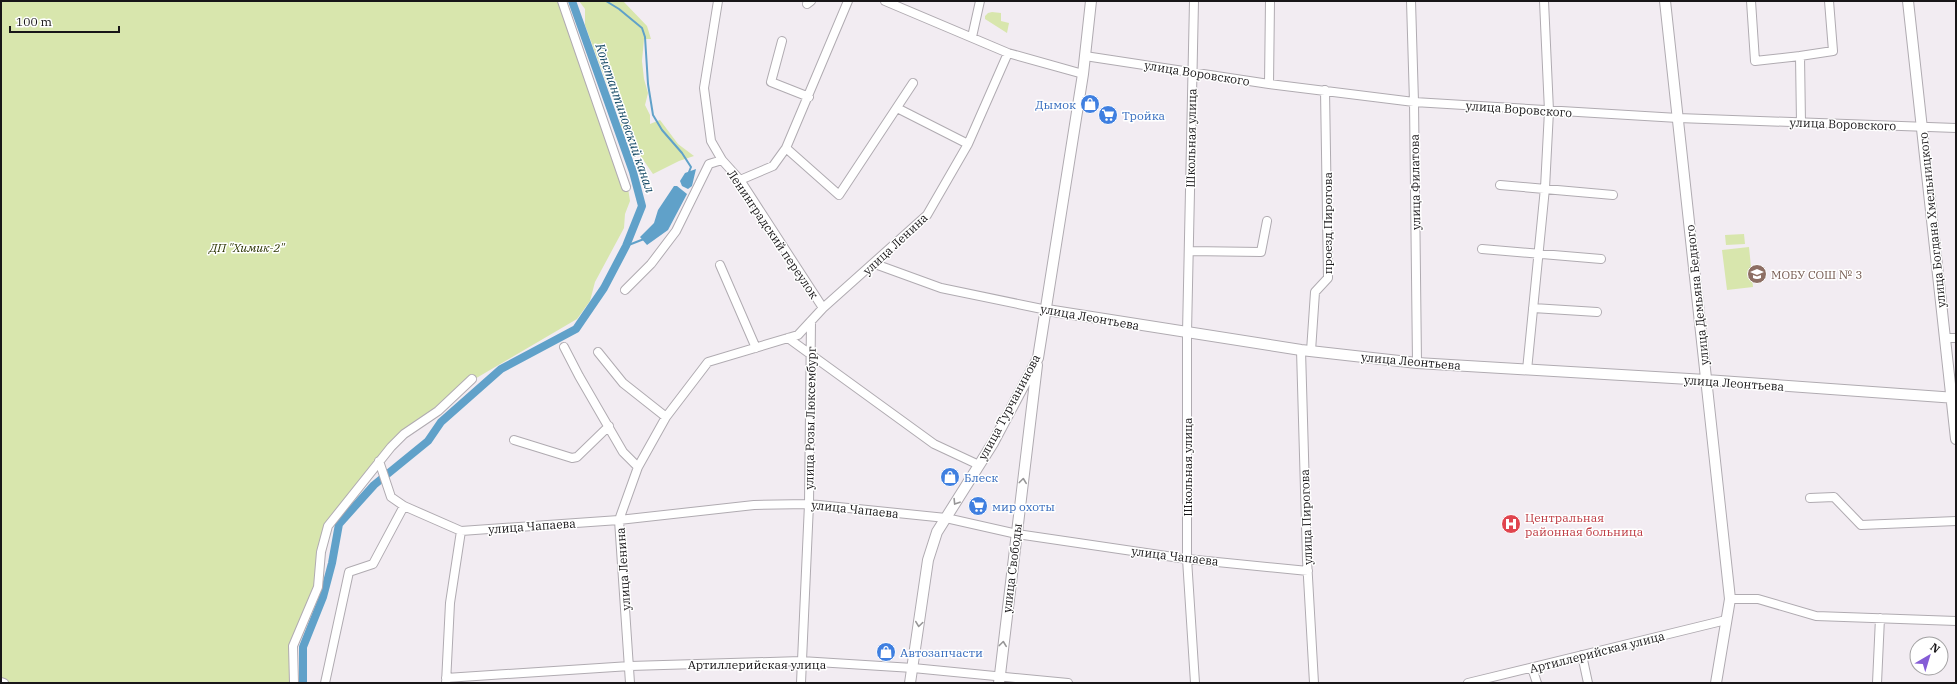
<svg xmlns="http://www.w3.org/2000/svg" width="1957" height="684" viewBox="0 0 1957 684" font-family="'IBM Plex Serif',serif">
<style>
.green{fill:#d8e6ad}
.water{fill:#60a1c9}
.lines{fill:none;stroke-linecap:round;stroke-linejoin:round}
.stream{stroke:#60a1c9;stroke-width:2}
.canal{stroke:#60a1c9;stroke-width:8}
.minor-casing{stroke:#b0abb1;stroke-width:10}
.tertiary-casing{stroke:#b0abb1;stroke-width:12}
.minor{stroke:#fff;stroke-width:8}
.tertiary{stroke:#fff;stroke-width:10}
.oneway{stroke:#979697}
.labels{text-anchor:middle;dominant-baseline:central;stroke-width:3;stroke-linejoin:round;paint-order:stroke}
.street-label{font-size:12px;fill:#181618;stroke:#fff}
.shop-label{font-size:12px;fill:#366cbe;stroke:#fff;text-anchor:start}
.park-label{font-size:12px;font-style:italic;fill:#2c3502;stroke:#fff}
.education-label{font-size:12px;fill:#785e54;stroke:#fff;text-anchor:start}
.health-label{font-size:12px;fill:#be3a42;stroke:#fff;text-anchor:start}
.water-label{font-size:13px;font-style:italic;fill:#164965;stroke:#fff}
</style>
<rect width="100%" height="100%" fill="#f2ecf2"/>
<!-- green -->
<path class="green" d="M1 1H563L628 188 630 201 625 214 624 228 595 282 590 301 577 319 473 380 406 435 329 526 319 588 294 646 295 683H1Z
M579 1H623L647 26 651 39H644L642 61 644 79 648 93 645 105 650 115V124L660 120 678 144 694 156 679 161 653 174 622 129 617 107 608 87 585 25V9Z
M992 12 1001 13V21L1009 23 1007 33 985 19V16L988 13Z
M1744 234 1745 244 1726 245 1725 235Z
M1749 247 1753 287 1727 290 1722 250Z"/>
<!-- water -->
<path class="water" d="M696 169 692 186 688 189 682 186 680 181 685 173Z
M674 186H677L687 194 668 230 647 245 640 237 654 223 658 210Z"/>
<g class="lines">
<!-- stream -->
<path class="stream" d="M606 1 619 9 642 28 645 37 648 84 653 115 662 130 682 153 691 167 689 172
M626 246 644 239"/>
<!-- canal -->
<path class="canal" d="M303 683V647L323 597 332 563 339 524 374 485 428 441 441 422 501 369 576 329 604 288 626 246 642 206 633 172 572 1"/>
<!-- minor casing -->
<g class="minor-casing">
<path id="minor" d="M562 1 626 187
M885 1 1008 53 1083 74
M1194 1 1187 333V559L1195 683
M1411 1 1414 102 1417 363
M1751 1 1755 61 1800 56 1801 123
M807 4 811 1
M972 37 980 1
M782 41 771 82 809 97
M1085 56 1269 84 1414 102 1678 118 1956 128
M1800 56 1833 51 1829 1
M1269 84 1270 1
M897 108 968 144
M786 148 839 195 913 83
M722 160 740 180 823 308
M740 180 773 166 786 148 848 1
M1500 185 1613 195
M1482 249 1601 259
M1189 251 1261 252 1267 221
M875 264 941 288 1047 310
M720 265 756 348
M625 290 651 264 676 231 709 164 722 160 711 141 704 88 718 1
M1533 308 1597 312
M788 338 934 444 979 465
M1945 338H1956
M564 347 579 376 623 452 638 467
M1301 350 1307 560 1314 683
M1311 351 1315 292 1328 278 1325 90
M598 352 623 383 666 417
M1527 370 1545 188 1549 111 1544 1
M514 440 572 458 577 457 609 426
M379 461 391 497 404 506 461 531 619 520 754 505 809 504 946 518 1017 534 1187 559 1308 571
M1810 498 1834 497 1861 525 1956 521
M1730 599H1758L1816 616 1956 621
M1582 655 1588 683
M1532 668 1537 683
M446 678 630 666 801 661 913 668 1068 683
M1 682 4 683
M294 683 293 646 318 587 321 552 328 526 391 447 404 434 438 411 472 379
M325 683 349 572 373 564 404 506
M446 683 450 603 461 531
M630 683 619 520 638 467 666 417 708 362 798 335 823 308 927 215 968 144 1008 53
M801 683 809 504 811 321
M1468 683 1726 620
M1877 683 1880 618"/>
</g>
<!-- tertiary casing -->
<g class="tertiary-casing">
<path id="tertiary" d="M1665 1 1730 599 1716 683
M1908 1 1956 439
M1047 310 1301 350 1417 363 1706 380 1956 398
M910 683 928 560 937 532 993 443 1038 358 1083 74 1091 1
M999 683 1037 365"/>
</g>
<!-- minor -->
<use href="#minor" class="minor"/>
<!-- tertiary -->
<use href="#tertiary" class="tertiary"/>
</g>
<!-- one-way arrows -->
<defs><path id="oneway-chevron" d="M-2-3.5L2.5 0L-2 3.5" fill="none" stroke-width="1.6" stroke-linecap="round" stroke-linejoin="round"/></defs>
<g class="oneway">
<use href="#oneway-chevron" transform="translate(1023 481) rotate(-83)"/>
<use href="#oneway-chevron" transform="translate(956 502) rotate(122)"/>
<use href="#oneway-chevron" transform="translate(919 624) rotate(98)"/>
<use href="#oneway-chevron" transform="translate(1003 644) rotate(-83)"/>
</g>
<!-- icons -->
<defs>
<g id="shop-disc" transform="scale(1)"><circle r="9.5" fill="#3f7fe0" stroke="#fff"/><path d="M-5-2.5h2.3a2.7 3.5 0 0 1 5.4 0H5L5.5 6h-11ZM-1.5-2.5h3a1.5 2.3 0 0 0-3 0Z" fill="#fff"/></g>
<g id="supermarket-disc" transform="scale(1)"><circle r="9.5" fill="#3f7fe0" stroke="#fff"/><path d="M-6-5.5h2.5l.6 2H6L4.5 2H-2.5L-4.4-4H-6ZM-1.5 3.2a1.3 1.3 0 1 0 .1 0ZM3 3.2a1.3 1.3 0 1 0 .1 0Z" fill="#fff"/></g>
<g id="school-disc" transform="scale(1)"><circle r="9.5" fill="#8d6e63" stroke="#fff"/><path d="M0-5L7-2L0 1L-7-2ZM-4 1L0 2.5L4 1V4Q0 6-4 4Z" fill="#fff"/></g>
<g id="hospital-disc" transform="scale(1)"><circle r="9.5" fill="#e0444e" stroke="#fff"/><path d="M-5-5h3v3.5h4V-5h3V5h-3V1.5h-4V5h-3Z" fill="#fff"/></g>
</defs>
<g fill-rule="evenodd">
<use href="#shop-disc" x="1090" y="104"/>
<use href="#supermarket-disc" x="1108" y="115"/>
<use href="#school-disc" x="1757" y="274"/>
<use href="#shop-disc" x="950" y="477"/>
<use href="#supermarket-disc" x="978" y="506"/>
<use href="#hospital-disc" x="1511" y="524"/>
<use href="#shop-disc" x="886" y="652"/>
</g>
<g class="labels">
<!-- street labels -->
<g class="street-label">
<text transform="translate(1197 73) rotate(9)">улица Воровского</text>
<text transform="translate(1519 109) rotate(4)">улица Воровского</text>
<text transform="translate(1843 124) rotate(2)">улица Воровского</text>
<text transform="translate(1191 138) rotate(-89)">Школьная улица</text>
<text transform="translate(1415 182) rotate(-91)">улица Филатова</text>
<text transform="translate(1932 220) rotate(-96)">улица Богдана Хмельницкого</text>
<text transform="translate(1327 223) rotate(-90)">проезд Пирогова</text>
<text transform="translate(773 234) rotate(56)">Ленинградский переулок</text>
<text transform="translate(895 244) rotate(-43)">улица Ленина</text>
<text transform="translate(1697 295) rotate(-96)">улица Демьяна Бедного</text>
<text transform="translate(1090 317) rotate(10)">улица Леонтьева</text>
<text transform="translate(1411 361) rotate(5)">улица Леонтьева</text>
<text transform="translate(1734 383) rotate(4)">улица Леонтьева</text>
<text transform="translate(1009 407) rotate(-62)">улица Турчанинова</text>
<text transform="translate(810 418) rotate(-89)">улица Розы Люксембург</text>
<text transform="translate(1187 467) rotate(-90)">Школьная улица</text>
<text transform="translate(855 509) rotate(6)">улица Чапаева</text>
<text transform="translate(1306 517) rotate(-92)">улица Пирогова</text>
<text transform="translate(532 526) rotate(-4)">улица Чапаева</text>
<text transform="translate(1175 556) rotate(7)">улица Чапаева</text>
<text transform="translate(1012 568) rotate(-83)">улица Свободы</text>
<text transform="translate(623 569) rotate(-94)">улица Ленина</text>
<text transform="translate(1597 652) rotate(-14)">Артиллерийская улица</text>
<text x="757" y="664">Артиллерийская улица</text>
</g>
<!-- shop labels -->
<g class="shop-label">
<text x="1076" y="104" text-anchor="end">Дымок</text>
<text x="1122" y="115">Тройка</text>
<text x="964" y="477">Блеск</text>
<text x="992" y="506">мир охоты</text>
<text x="900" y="652">Автозапчасти</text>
</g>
<!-- park labels -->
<g class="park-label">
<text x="247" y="247">ДП "Химик-2"</text>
</g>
<!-- education labels -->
<g class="education-label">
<text x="1771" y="274">МОБУ СОШ № 3</text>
</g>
<!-- health labels -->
<g class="health-label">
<text x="1525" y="517">Центральная<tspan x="1525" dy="14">районная больница</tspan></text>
</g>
<!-- water labels -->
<g class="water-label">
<text transform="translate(625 118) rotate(71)">Константиновский канал</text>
</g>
</g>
<!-- border -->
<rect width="1957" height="684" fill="none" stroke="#181618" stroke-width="4"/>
<!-- north arrow -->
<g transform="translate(1929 656) rotate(38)"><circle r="19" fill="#ffffff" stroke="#a3a2a3"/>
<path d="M0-3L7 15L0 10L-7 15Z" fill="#855cd6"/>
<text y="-6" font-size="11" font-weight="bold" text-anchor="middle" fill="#181618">N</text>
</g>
<!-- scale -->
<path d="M10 26v6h109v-6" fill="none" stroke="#181618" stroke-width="2"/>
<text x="16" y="26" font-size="12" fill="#181618" stroke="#ffffff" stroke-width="3" paint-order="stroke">100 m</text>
</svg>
